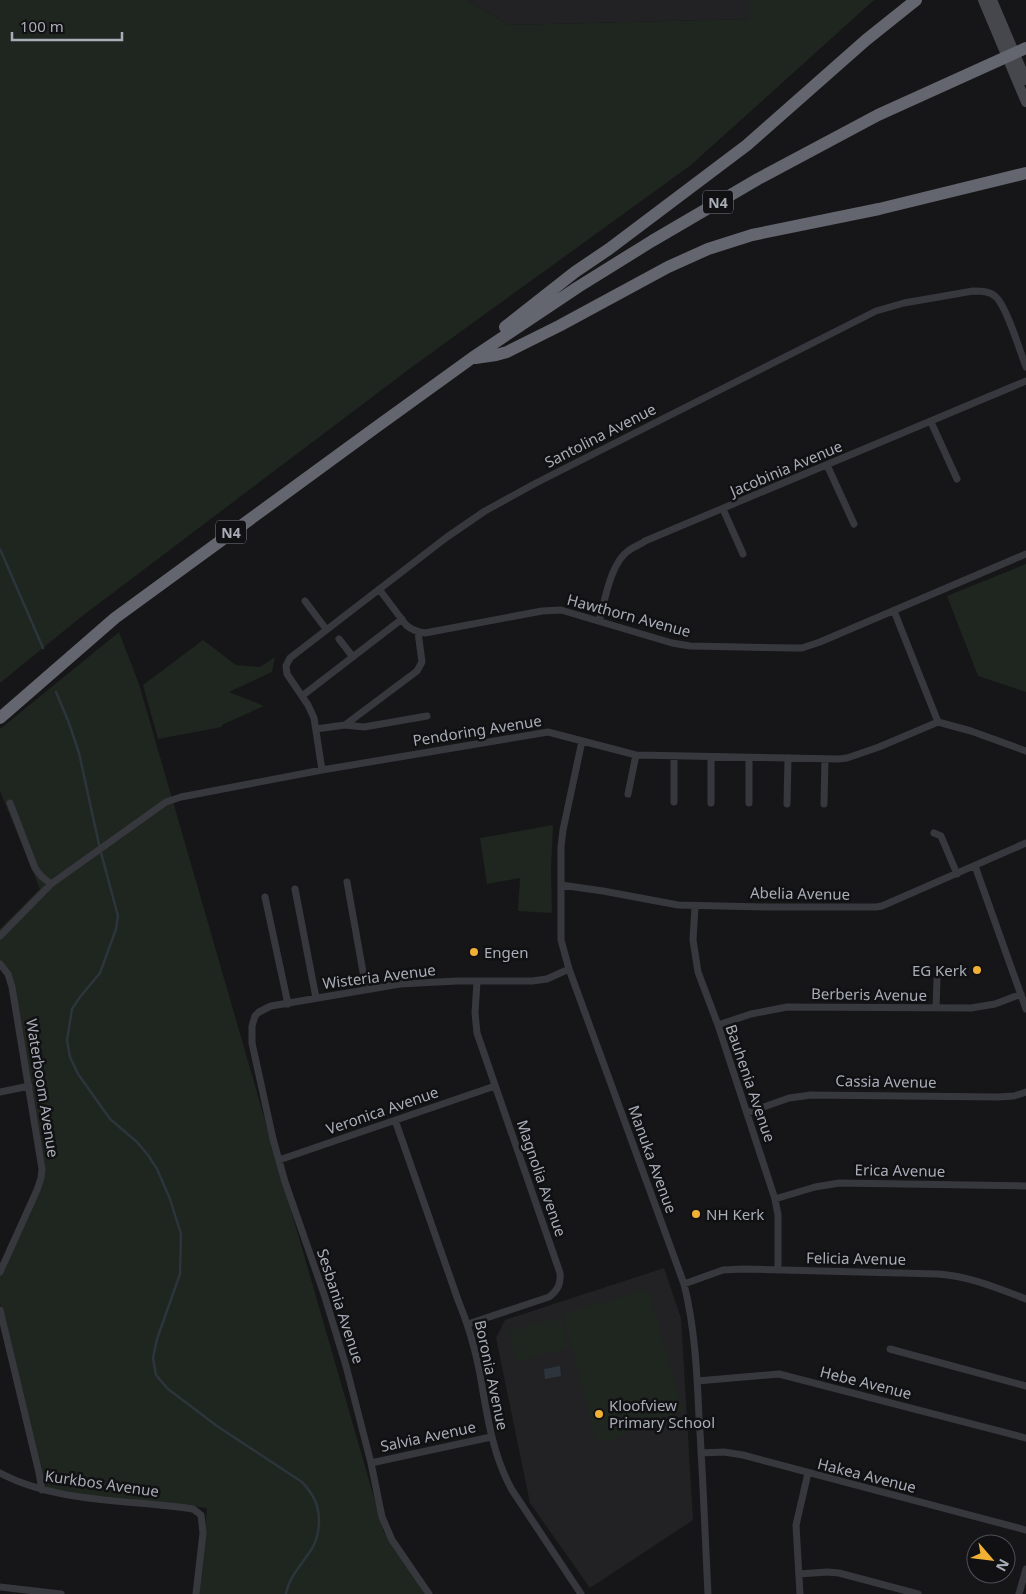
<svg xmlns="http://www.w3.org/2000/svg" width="1026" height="1594" viewBox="0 0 1026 1594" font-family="'Noto Sans',sans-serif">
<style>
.built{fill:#222225}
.grass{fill:#1e261f}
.water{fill:#2c353c}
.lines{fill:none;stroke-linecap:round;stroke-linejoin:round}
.stream{stroke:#2c353c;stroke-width:2.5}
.street{stroke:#37383d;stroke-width:7}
.secondary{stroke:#45474d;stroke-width:10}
.highway{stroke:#63666e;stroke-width:12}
.poi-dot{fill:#f2b134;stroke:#111113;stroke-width:2}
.labels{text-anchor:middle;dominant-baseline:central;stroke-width:5;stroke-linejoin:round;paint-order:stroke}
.shield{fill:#111113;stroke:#7b7e86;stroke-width:1}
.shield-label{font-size:14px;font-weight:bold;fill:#a8adb8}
.street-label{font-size:15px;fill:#a8adb8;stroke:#111113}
.poi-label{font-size:15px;fill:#a8adb8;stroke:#111113;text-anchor:start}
</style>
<rect width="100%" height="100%" fill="#161618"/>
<!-- built -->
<path class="built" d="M468 0H749L750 19 509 25Z
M664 1268 681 1318 693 1520 590 1588 530 1503 496 1338 505 1320Z"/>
<!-- grass -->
<path class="grass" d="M0 0H468L509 25 749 19V0H874L691 165 412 367 81 617 0 683Z
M1026 564V692L978 676 947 596Z
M119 632 139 684 384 1532 426 1594H198L207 1508 47 1493 0 1302V1267L42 1175 9 978 0 969V929L40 889 0 791V729Z
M203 640 236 665 260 667 275 657 272 672 229 692 264 706 222 725V727L158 739 143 685Z
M553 825 551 869 552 913 518 911 520 878 487 884 480 838Z
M648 1289 683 1410 606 1442 595 1438 563 1314Z
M560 1318 568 1348 516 1362 508 1331Z"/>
<!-- water -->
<path class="water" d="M560 1366 561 1376 545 1379 544 1369Z"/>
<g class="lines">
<!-- stream -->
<path class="stream" d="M0 549 43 648
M56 692 69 723 79 753 100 849 118 916 116 929 100 973 80 997 72 1009 67 1040 70 1057 78 1074 110 1119 137 1142 148 1155 157 1169 170 1199 181 1234 180 1274 157 1339 153 1358 156 1375 168 1389 217 1426 302 1482C306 1486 309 1490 312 1495 322 1510 321 1535 311 1550 302 1564 289 1577 286 1594"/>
<!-- street -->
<path class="street" d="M931 422 957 479
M827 465 854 524
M723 509 743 554
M379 589 406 625C412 630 417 632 425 633L542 611 561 610 672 643 690 646 794 648H802L820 642 1026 554
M305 601 326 629
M894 611 938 722
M599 621C605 601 610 564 628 551 633 547 640 545 645 541L1026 381
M339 639 353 657
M302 696 402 619
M345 725 417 671 422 662 418 632
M316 729 345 725 364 727 427 716
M582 741 563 830 561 847V940L569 969 684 1284C695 1328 697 1373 699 1417 703 1476 705 1535 708 1594
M711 757V803
M322 770 314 718 308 705 287 674 286 666 290 658 447 537 485 511 536 483 876 311 904 303 973 291C981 291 990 291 996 297 1007 307 1020 352 1026 367
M628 794 636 755
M674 802V757
M10 803 35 868 41 876 51 884
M749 803V758
M787 804 788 758
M824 804 825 759
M934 833 941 836 957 874
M975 866 1026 1009
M347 882 366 989
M561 885 603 891 678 905 769 907H876L882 906 1026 843
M295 889 316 998
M265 897 288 1004
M695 906 693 940 698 972 718 1025 775 1199 778 1215V1270
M0 936 51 884 166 802 181 797 322 770 548 732 636 755 839 759 847 758 879 747 938 722 971 731 1026 751
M0 964 8 974 12 987 42 1169 41 1178 37 1190 0 1272
M936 1008 937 979
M718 1025 751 1014 787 1007 971 1008 995 1004 1021 994
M0 1092 29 1086
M747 1113 789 1098 811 1095 998 1097 1014 1096 1026 1092
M395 1120 458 1300C468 1324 475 1348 480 1374 487 1414 492 1454 512 1490L581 1594
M279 1160 495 1086
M775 1199 815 1187 839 1183 1026 1186
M684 1284 723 1270 743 1269 938 1274C969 1276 997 1288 1026 1299
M0 1310 39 1473 42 1490
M468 1324 549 1297C558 1290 561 1284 560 1273L477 1033 475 1013 477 982
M890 1349 1026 1386
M697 1381 779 1374 1026 1438
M701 1453 724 1452 743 1455 1026 1530
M371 1463 491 1437
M0 1473C59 1504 129 1499 193 1509L201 1515 203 1533 196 1594
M799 1574 827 1572 839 1573 918 1594
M0 1587 61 1594
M429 1594 392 1540 382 1517 371 1463 346 1366 324 1294 285 1182 273 1139 252 1043V1026L255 1016 259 1012 271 1006 400 984 457 981H532L547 979 569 969
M800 1594 796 1525 808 1473
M1019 1594 1026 1569"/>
<!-- secondary -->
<path class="secondary" d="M983 0 1026 102
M992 0 1026 80"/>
<!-- highway -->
<path class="highway" d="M505 327 575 272 609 249 747 145 866 40 916 0
M475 358 496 355 507 352 559 326 668 267 708 249 752 235 879 209 1026 173
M0 718 115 618 375 428 472 358 578 287 652 241 758 179 878 115 1026 48"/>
</g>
<!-- markers -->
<g class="poi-dot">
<circle cx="474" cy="952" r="5"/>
<circle cx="977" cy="970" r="5"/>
<circle cx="696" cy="1214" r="5"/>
<circle cx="599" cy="1414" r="5"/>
</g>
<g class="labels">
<!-- shield labels -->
<g class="shield">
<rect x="703" y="190.5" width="30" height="23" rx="4"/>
<rect x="216" y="520.5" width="30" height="23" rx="4"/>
</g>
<g class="shield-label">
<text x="718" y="202">N4</text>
<text x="231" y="532">N4</text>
</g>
<!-- street labels -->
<g class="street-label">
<text transform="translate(600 435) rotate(-27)">Santolina Avenue</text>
<text transform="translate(786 468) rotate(-23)">Jacobinia Avenue</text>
<text transform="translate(629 615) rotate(15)">Hawthorn Avenue</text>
<text transform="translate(477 730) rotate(-9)">Pendoring Avenue</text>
<text transform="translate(800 893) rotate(1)">Abelia Avenue</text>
<text transform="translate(379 976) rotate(-7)">Wisteria Avenue</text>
<text transform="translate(869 994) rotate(1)">Berberis Avenue</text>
<text transform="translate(886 1081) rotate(1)">Cassia Avenue</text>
<text transform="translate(751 1083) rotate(71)">Bauhenia Avenue</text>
<text transform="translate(43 1088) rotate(81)">Waterboom Avenue</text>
<text transform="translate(382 1110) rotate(-19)">Veronica Avenue</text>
<text transform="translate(653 1159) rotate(70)">Manuka Avenue</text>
<text transform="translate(900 1170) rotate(1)">Erica Avenue</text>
<text transform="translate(542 1178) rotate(71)">Magnolia Avenue</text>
<text transform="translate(856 1258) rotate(1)">Felicia Avenue</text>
<text transform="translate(341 1306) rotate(72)">Sesbania Avenue</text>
<text transform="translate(492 1375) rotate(78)">Boronia Avenue</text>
<text transform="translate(866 1382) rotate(14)">Hebe Avenue</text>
<text transform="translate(428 1436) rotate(-12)">Salvia Avenue</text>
<text transform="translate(867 1475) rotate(14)">Hakea Avenue</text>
<text transform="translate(102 1483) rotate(8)">Kurkbos Avenue</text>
</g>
<!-- poi labels -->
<g class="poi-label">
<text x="484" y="952">Engen</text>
<text x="967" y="970" text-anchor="end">EG Kerk</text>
<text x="706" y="1214">NH Kerk</text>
<text x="609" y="1405">Kloofview<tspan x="609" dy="17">Primary School</tspan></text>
</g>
</g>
<!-- north arrow -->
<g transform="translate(991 1559) rotate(118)"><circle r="24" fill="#111113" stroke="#4d4f55"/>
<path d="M0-4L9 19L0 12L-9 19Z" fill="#f2b134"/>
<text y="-8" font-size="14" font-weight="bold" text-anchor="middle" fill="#a8adb8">N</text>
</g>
<!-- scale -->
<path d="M12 32v8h110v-8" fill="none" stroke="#a8adb8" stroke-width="2.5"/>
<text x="20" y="32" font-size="15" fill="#a8adb8" stroke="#111113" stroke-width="4" paint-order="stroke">100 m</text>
</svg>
